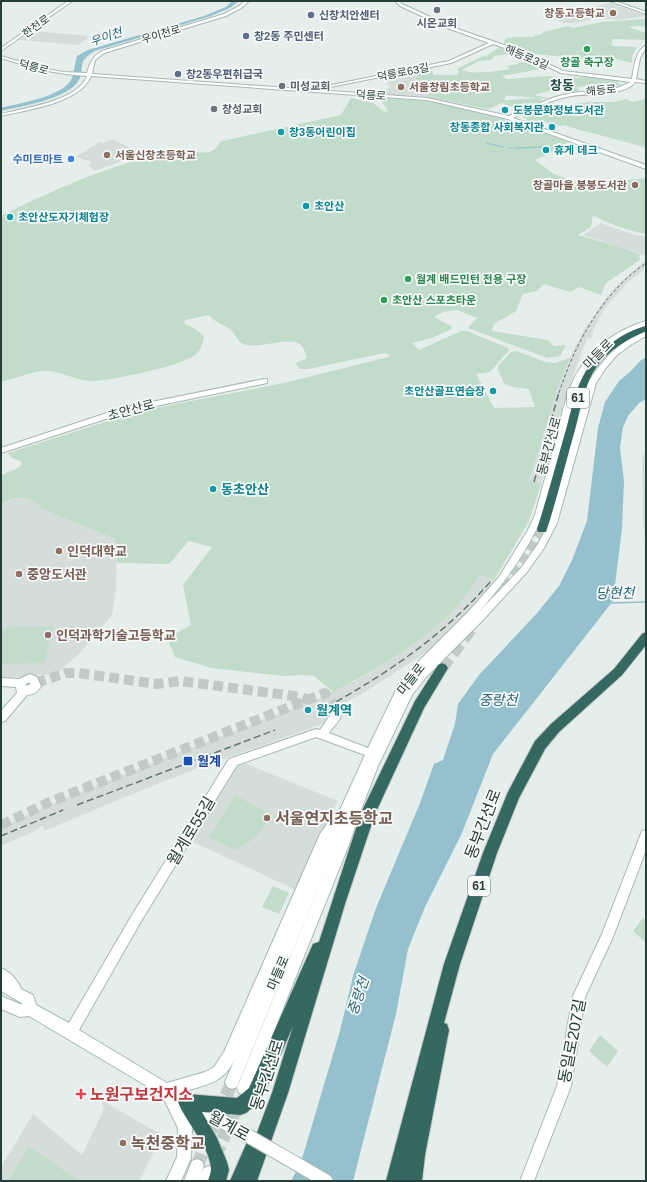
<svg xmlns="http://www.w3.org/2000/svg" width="647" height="1182" viewBox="0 0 647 1182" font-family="Arial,'Noto Sans KR',sans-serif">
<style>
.built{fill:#d4ddda}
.green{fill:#c1dcca}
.water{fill:#94c1cd}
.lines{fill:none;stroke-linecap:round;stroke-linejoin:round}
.stream-far1{stroke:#94c1cd;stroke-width:1}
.stream{stroke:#94c1cd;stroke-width:1.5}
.secondary-tunnel-far1{stroke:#c0cbc7;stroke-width:10;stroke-dasharray:10 5;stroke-linecap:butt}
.secondary-tunnel{stroke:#c0cbc7;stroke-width:13;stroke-dasharray:13 6;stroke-linecap:butt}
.highway-tunnel-far1{stroke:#c0cbc7;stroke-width:10;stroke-dasharray:10 5;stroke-linecap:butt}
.highway-tunnel{stroke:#c0cbc7;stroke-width:12;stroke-dasharray:12 6;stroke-linecap:butt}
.secondary-casing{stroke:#a5b8b3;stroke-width:2}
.highway-casing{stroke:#c2c9c8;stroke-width:2}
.secondary{fill:#fff;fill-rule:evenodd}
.highway{fill:#356860;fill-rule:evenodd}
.rail-far1{stroke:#617974;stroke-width:1;stroke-dasharray:3.5 2;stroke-linecap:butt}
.rail{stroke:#617974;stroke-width:1.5;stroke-dasharray:7 3.5;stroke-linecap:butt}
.secondary-bridge-casing{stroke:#a5b8b3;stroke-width:15;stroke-linecap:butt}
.secondary-bridge{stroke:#fff;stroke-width:13}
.worship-dot{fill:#6b7280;stroke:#f7faf9;stroke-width:1.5}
.education-dot{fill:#8d6e63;stroke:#f7faf9;stroke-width:1.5}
.service-dot{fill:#5c6f8a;stroke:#f7faf9;stroke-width:1.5}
.leisure-dot{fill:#2e9e5b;stroke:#f7faf9;stroke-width:1.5}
.culture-dot{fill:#0f9aa8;stroke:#f7faf9;stroke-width:1.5}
.shop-dot{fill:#3f7fe0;stroke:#f7faf9;stroke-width:1.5}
.transit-dot{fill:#1a4fb4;stroke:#f7faf9;stroke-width:1.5}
.health-dot{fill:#e0444e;stroke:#f7faf9;stroke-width:1.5}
.labels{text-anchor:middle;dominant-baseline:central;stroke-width:3.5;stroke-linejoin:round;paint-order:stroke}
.far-education-label{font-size:11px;font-weight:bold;fill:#785e54;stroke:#f7faf9;text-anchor:end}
.far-service-label{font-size:11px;font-weight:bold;fill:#4e5e75;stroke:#f7faf9;text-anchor:start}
.far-worship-label{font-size:11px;font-weight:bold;fill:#5b616d;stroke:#f7faf9;text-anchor:start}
.far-street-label{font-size:11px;fill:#263e39;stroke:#f7faf9}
.far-leisure-label{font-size:11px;font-weight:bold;fill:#27864d;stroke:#f7faf9;text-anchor:start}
.far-culture-label{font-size:11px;font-weight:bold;fill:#0d838f;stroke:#f7faf9;text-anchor:start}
.far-shop-label{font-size:11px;font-weight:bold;fill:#366cbe;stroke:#f7faf9;text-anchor:end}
.far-water-label{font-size:12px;font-style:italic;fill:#256475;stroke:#f7faf9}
.shield{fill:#f7faf9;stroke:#657673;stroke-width:1}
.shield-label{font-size:12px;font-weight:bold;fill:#263e39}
.far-quarter-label{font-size:13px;font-weight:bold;fill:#244f47;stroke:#f7faf9}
.street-label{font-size:13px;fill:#263e39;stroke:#f7faf9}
.culture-label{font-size:13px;font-weight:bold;fill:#0d838f;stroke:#f7faf9;text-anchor:start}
.education-label{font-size:13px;font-weight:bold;fill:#785e54;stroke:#f7faf9;text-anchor:start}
.transit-label{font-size:13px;font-weight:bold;fill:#164399;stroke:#f7faf9;text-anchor:start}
.water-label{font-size:14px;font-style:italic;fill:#256475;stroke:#f7faf9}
.near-education-label{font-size:16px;font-weight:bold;fill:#785e54;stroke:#f7faf9;text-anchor:start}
.near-street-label{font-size:16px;fill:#263e39;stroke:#f7faf9}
.near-health-label{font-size:16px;font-weight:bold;fill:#be3a42;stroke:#f7faf9;text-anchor:start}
</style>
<rect width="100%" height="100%" fill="#e6eeeb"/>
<!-- built -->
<path class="built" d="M611 3 646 16 621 20 599 18 575 23H564L548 17Z
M33 31 89 36H90L78 45 20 40Z
M402 74 417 75 413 89 430 90 427 97 384 94 390 85 386 84 391 78 388 77Z
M113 139 141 154 95 171 88 166 92 162 76 157 99 142 103 143Z
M601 223 635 235 646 236V253L644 255 583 235Z
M646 260V268L627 283 605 308 593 330 592 338H587L569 387 541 484 529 482 559 384 572 353 584 330 605 299 617 285Z
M646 450V552L643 521 642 459Z
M21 497 34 500 42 509 117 539 116 588 112 615 80 653 56 674 1 678V504Z
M480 575 494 580 458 623 424 654 360 695 333 709 323 724 203 766 142 790 44 831 42 825 37 830 1 846V828L35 811 162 759 318 699 353 682 383 664 408 647 458 605Z
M244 763 338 801 320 835 296 890 191 841 237 765Z
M101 1100 162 1135 139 1181H1V1167L33 1114 82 1155 104 1109Z"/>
<!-- green -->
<path class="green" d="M646 19V27L637 26 628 27 646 33V40L612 39V46L637 47 632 56V63L615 59 587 57 585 59 525 53 502 45 504 44 505 39C515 36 526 37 535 37L533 36 542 34 543 32 568 26 573 28 601 22Z
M500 47 515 53 495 56 491 60 479 61 462 70C471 75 499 71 510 69L507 66 518 64 519 62C528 62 540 63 547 68L502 76 507 79 549 76 564 78 592 77 616 80 621 85 613 86 614 88C609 88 601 91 597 89 590 87 584 85 577 88L580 91 571 92 570 90 554 89 534 95 550 98C543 100 515 95 505 96L506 98 503 100H508L537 98 544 100 521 110 502 103 488 109 427 97 430 90 413 89 417 75 416 73 432 71 434 75H457L459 71 457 69 483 56H486Z
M646 97V148C619 139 591 134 564 125 557 128 547 122 539 120 535 120 531 122 527 120 525 119 524 117 522 115L549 102 562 106 589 102H615L626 99 632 102 642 100Z
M351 98 373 103 384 112 388 111 382 102V98C401 99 421 100 440 103 484 111 526 126 568 142L550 153 535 160 554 174 586 186 621 178 627 180 646 178V234C627 230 610 225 593 215L591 227 578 235 620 247 641 255 639 257 640 260 606 283 601 295 579 287 570 292 544 284 537 291 523 294 516 311 494 324 492 331 548 340 554 346 566 345 560 356 548 358 542 356 468 328 477 318 457 310 443 312 434 317 451 326 452 328 450 330 431 338 412 343 419 350 461 331H467L508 348 509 350 490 372 476 374 494 408 535 407 529 389 512 387 504 383 498 370V366L511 352 517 351 545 362 555 363 570 358 559 384 529 481 541 484 529 521 494 580 480 575C473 585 466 596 458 605 428 639 374 671 333 692L314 676 302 675 284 676 212 668 175 657 167 638 191 625 183 585 212 547 189 541 169 564 117 563 116 539 42 509C29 494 18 496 1 504V475L18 468 22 464 21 461 12 458 8 453 124 416 165 406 284 383 388 357 391 355 385 353 308 369H299L296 363 307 358C306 354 304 349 302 346 293 334 259 350 244 344 237 342 235 333 230 329 221 323 217 324 209 315L185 320 184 323 195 329 204 336C203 343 201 350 195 355 182 366 107 382 89 381 73 380 58 369 42 371 28 373 14 379 1 382V216C41 196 82 177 124 164 141 158 160 155 177 151 194 148 211 161 220 142L222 141 341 115Z
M53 626 45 663 1 664V628Z
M235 795 268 813C263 835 254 839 235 850L209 837Z
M273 886 289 893 279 914 262 907Z
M643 918 646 921V943L633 931Z
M600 1035 618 1051 607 1067 589 1051Z
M29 1146 79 1181H8Z"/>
<!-- water -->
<path class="water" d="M232 1H239L230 8 211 16 95 51C73 63 88 71 76 84 62 100 22 106 1 111V108C19 103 64 97 72 78 74 72 75 63 77 56L88 50 204 16 226 7Z
M646 357V399L639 403 628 416 623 427 620 448 624 481 622 529 613 601 493 754 462 833 425 907 408 949 396 1014 353 1181H291L301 1162 340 1031 353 976 376 908 420 803 434 764 443 760 455 724 458 704 479 675 538 612 559 586 572 560 587 521 598 428 605 402 619 381 630 372 640 361Z"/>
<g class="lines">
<!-- stream-far1 -->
<path class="stream-far1" d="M486 143 503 147
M509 148H513
M516 148 546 147"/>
<!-- stream -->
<path class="stream" d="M612 603 646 602"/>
<!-- secondary-tunnel-far1 -->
<path class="secondary-tunnel-far1" d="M36 683 66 673H78L157 684 180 681 301 697 308 700
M1 825 52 801 325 693 337 710"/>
<!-- secondary-tunnel -->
<path class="secondary-tunnel" d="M215 1157 238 1104
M197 1166 232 1082"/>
<!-- highway-tunnel-far1 -->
<path class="highway-tunnel-far1" d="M505 588 528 555 542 529"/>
<!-- highway-tunnel -->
<path class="highway-tunnel" d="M442 668 471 629"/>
<!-- secondary casing -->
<g class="secondary-casing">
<path id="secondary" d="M68 1H72L1 51V48Z
M245 1H249L241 8 226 16 104 53 95 60 92 74 427 98 509 116 555 97 572 93 617 88 631 82 561 73 519 53 493 44 451 63 320 89 322 87 449 61 489 43 450 29 400 6 395 1H399L402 4 452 27 521 51 563 71 632 79C634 67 635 52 646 45V48L640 58 636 79 646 81V83L635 82C626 96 587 93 571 96 550 100 532 109 513 118L646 165V169L508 119 427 100 91 76C81 103 26 110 1 116V114C24 108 78 101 87 76 54 74 32 68 1 58V56L41 68 63 72 87 73C90 63 92 57 102 51L224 14 239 6Z
M610 1H615L646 12V14Z
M646 321V325L623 336 602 350 587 369 581 380 576 393 543 515C527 552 505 582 479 612L521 568 538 544 549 523 588 383C601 361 620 340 646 332V336L632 344 617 355 605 369 596 383 557 523 544 548 527 572 482 621 427 676 412 695 378 766 357 820 350 842 249 1093 244 1095 239 1093 237 1088 342 830 237 1087 232 1089 227 1087 225 1082 236 1056C225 1083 208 1084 183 1092L255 1132 257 1137 255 1142 250 1144 245 1142 182 1106 192 1127 191 1158 181 1181H166L177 1157 178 1128 162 1095 29 1016 20 1017 1 1009V996L20 1004H23L1 991V968C9 971 19 981 21 989L33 995 36 1005 69 1023 132 915 229 759 316 729 320 730 331 714 333 707 337 706 341 707C345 716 334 726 329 733L368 748 399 684 417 663 468 612 499 577 528 530 535 515C542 489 549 464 556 438 561 419 565 397 574 379 588 351 615 330 646 321ZM316 737 365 755 338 814 333 815 320 834 224 1052 214 1067 205 1072 167 1083 79 1030 140 923 237 765Z
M264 379H267V383L127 412 1 453V448L122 408Z
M30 674 37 677 41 686C39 691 33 695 27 695L5 721 1 722V711L17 693 16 687 1 686V678L19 679ZM27 683H30L31 684 25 686Z
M646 830V850L613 937 585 997 571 1086 534 1181H520L557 1086 573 996 602 934 642 831Z
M197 1159 202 1161 204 1166 201 1173 204 1168 209 1166 214 1168 216 1173 213 1181H184L192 1161Z"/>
</g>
<!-- highway casing -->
<g class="highway-casing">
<path id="highway" d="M646 326V331C628 339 609 350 597 366 585 383 581 406 576 426 566 461 558 495 547 529L546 532H538L537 529C548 495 557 460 567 426 572 407 576 387 586 371 599 350 622 332 646 326Z
M646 632V645L622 675 559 732 545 749 519 798 497 853 460 964 444 1023 447 1024 449 1030 425 1155 422 1181H404L405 1178 404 1181H386L444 964 483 853 508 792 535 741 551 724 614 669 642 634Z
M442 663 446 665 448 668 424 708 375 814 345 904 288 1093 257 1181H230L248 1140 255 1138 272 1093 293 1026 261 1100 246 1113 240 1115 202 1112 217 1138 227 1162 229 1170 226 1181H208C209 1177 211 1173 211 1169 210 1146 186 1123 178 1102L180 1096 186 1094 237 1098 249 1088 313 944 319 942 361 813 415 701 438 665Z"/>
</g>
<!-- secondary -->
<use href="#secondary" class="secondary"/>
<!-- highway -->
<use href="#highway" class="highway"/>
<!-- rail-far1 -->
<path class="rail-far1" d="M559 393C572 353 591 315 620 285 628 276 637 270 646 263"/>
<!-- rail -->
<path class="rail" d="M534 482 559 392
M318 712C385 675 440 639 491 581
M77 805 275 730
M1 836 63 810"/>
<!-- secondary-bridge casing -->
<g class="secondary-bridge-casing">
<path id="secondary-bridge" d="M250 1137 326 1181"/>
</g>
<!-- secondary-bridge -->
<use href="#secondary-bridge" class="secondary-bridge"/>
</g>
<!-- markers -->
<g class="worship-dot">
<circle cx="437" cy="10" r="4"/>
<circle cx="282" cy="86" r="4"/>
<circle cx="214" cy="109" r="4"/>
</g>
<g class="education-dot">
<circle cx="613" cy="13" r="4"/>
<circle cx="401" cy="87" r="4"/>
<circle cx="107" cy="155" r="4"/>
<circle cx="635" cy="185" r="4"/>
<circle cx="59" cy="551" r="4"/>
<circle cx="19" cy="574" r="4"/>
<circle cx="48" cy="635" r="4"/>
<circle cx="267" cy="818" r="4"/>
<circle cx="123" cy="1143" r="4"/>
</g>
<g class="service-dot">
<circle cx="311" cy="15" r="4"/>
<circle cx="246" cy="36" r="4"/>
<circle cx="178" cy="74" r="4"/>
</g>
<g class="leisure-dot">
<circle cx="587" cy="49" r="4"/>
<circle cx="408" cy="279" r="4"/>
<circle cx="384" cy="300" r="4"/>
</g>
<g class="culture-dot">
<circle cx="505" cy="110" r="4"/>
<circle cx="552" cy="127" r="4"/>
<circle cx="281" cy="132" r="4"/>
<circle cx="546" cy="150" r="4"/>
<circle cx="306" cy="206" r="4"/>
<circle cx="10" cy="217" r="4"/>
<circle cx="493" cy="391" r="4"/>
<circle cx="213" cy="489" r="4"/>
<circle cx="308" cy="710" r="4"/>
</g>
<circle class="shop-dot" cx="71" cy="159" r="4"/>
<rect class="transit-dot" x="183" y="756" width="10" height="10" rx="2"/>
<path class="health-dot" d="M79 1088h4v4h4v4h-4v4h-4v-4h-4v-4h4z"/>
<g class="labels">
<!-- far-education labels -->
<g class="far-education-label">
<text x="605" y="13">창동고등학교</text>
<text x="409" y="87" text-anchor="start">서울창림초등학교</text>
<text x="115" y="155" text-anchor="start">서울신창초등학교</text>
<text x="627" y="185">창골마을 붕붕도서관</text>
</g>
<!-- far-service labels -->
<g class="far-service-label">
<text x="319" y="15">신창치안센터</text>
<text x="254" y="36">창2동 주민센터</text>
<text x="186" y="74">창2동우편취급국</text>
</g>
<!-- far-worship labels -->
<g class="far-worship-label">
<text x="437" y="23" text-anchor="middle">시온교회</text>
<text x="290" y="86">미성교회</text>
<text x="222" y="109">창성교회</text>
</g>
<!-- far-street labels -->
<g class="far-street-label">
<text transform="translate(36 26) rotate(-36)">한천로</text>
<text transform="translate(161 34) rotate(-16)">우이천로</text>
<text transform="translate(527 57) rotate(23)">해등로3길</text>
<text transform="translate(34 67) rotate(15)">덕릉로</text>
<text transform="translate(403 72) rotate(-11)">덕릉로63길</text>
<text transform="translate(601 90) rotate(-6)">해등로</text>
<text transform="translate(371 95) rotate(4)">덕릉로</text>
</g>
<!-- far-leisure labels -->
<g class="far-leisure-label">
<text x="587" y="62" text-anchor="middle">창골 축구장</text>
<text x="416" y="279">월계 배드민턴 전용 구장</text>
<text x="392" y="300">초안산 스포츠타운</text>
</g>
<!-- far-culture labels -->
<g class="far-culture-label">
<text x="513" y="110">도봉문화정보도서관</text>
<text x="544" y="127" text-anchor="end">창동종합 사회복지관</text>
<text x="289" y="132">창3동어린이집</text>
<text x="554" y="150">휴게 데크</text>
<text x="314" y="206">초안산</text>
<text x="18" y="217">초안산도자기체험장</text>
<text x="485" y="391" text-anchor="end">초안산골프연습장</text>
</g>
<!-- far-shop labels -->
<g class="far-shop-label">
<text x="63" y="159">수미트마트</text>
</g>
<!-- far-water labels -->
<g class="far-water-label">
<text transform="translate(106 37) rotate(-19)">우이천</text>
</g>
<!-- shield labels -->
<g class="shield">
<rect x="567" y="388" width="22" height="20" rx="3"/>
<rect x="468" y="876" width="22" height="20" rx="3"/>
</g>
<g class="shield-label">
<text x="578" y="398">61</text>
<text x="479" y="886">61</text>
</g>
<!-- far-quarter labels -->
<g class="far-quarter-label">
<text x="562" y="85">창동</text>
</g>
<!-- street labels -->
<g class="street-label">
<text transform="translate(598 354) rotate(-46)">마들로</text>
<text transform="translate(131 410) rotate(-15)">초안산로</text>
<text transform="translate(549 446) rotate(-75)">동부간선로</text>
<text transform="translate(411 679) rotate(-52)">마들로</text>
<text transform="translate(278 973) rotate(-67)">마들로</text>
</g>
<!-- culture labels -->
<g class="culture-label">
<text x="221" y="489">동초안산</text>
<text x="316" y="710">월계역</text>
</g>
<!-- education labels -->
<g class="education-label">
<text x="67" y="551">인덕대학교</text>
<text x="27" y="574">중앙도서관</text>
<text x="56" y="635">인덕과학기술고등학교</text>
</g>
<!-- transit labels -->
<g class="transit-label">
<text x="197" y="761">월계</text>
</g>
<!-- water labels -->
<g class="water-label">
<text transform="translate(615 593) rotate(-1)">당현천</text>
<text x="498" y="700">중랑천</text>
<text transform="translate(358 996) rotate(-71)">중랑천</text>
</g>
<!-- near-education labels -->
<g class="near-education-label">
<text x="275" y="818">서울연지초등학교</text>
<text x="131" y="1143">녹천중학교</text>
</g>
<!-- near-street labels -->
<g class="near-street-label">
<text transform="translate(483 824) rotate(-69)">동부간선로</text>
<text transform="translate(191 831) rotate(-59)">월계로55길</text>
<text transform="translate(572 1041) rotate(-79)">동일로207길</text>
<text transform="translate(267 1075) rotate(-72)">동부간선로</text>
<text transform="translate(229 1126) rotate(29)">월계로</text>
</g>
<!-- near-health labels -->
<g class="near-health-label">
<text x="90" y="1094">노원구보건지소</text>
</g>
</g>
<!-- border -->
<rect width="647" height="1182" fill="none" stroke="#263e39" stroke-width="4"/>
</svg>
